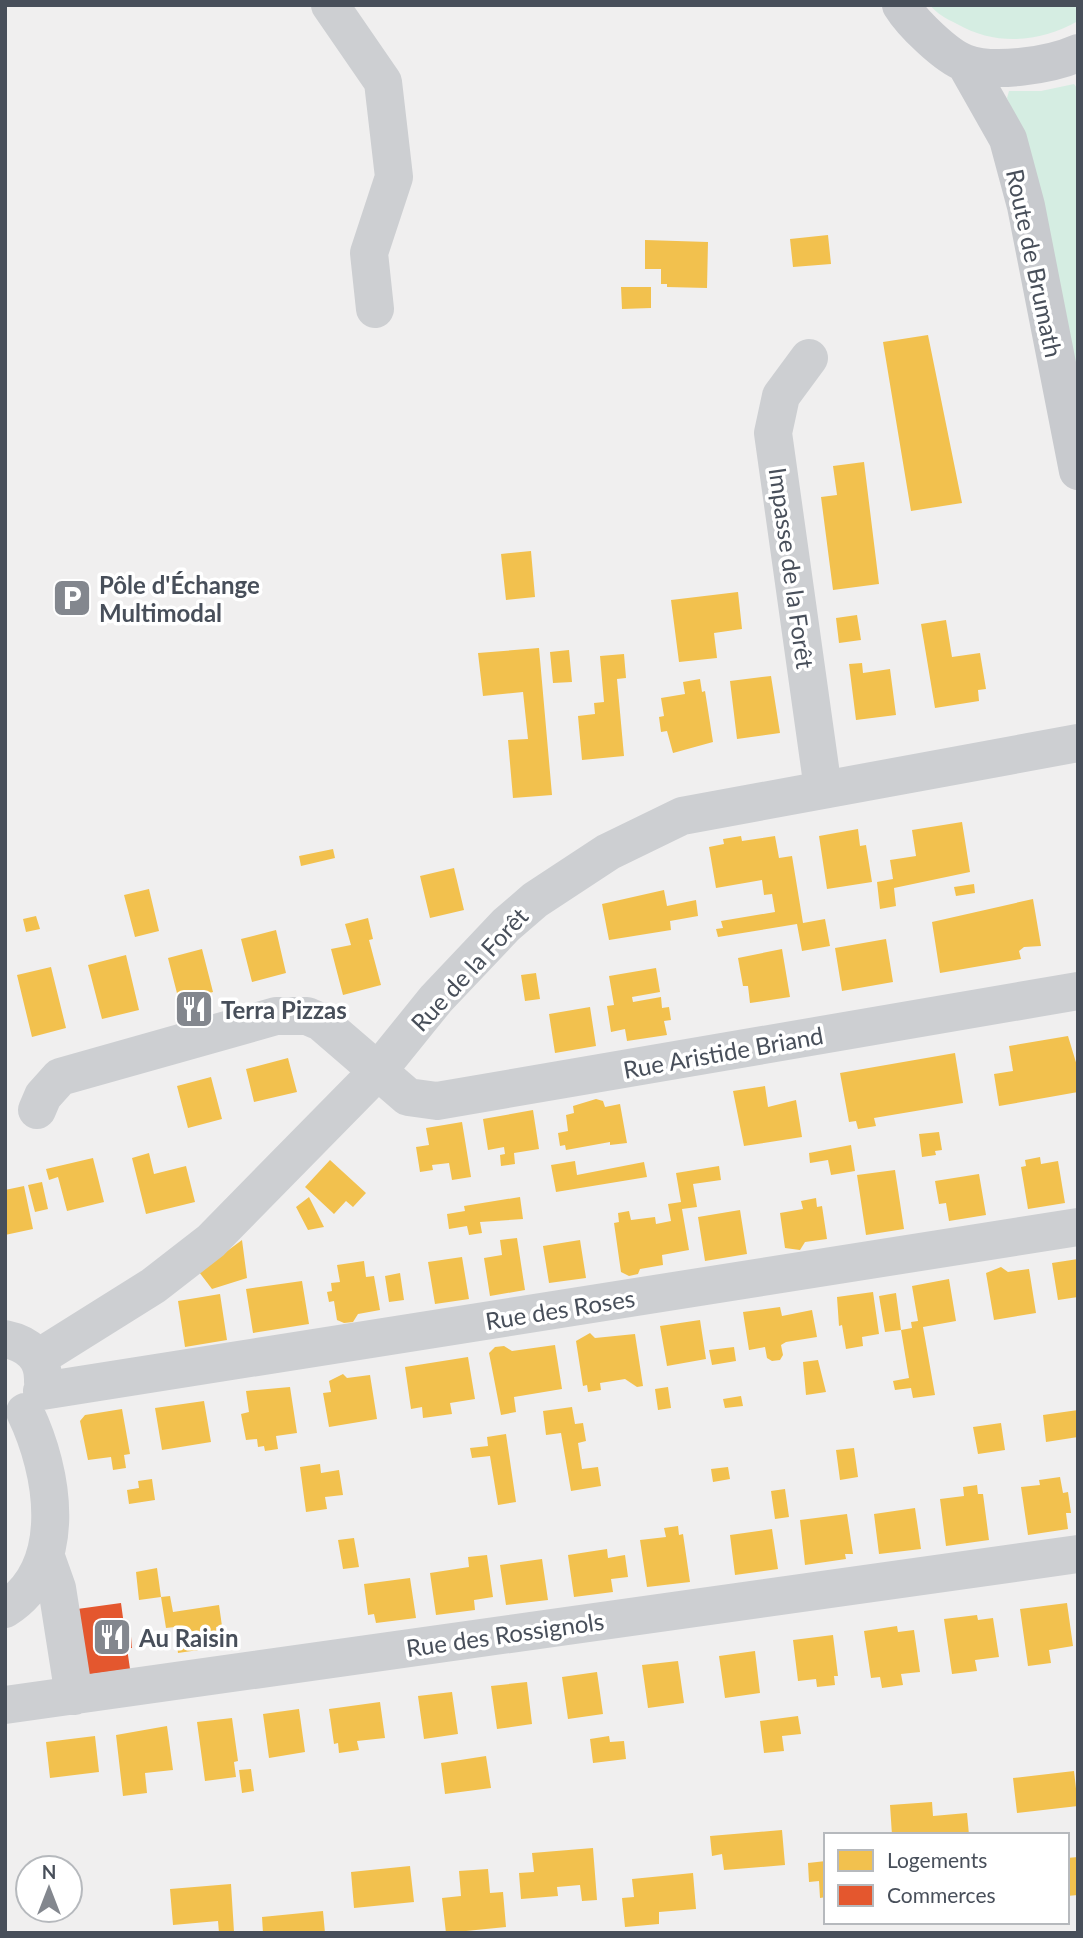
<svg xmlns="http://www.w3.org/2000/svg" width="1083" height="1938" viewBox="0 0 1083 1938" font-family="Lato,sans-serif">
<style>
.green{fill:#d5ede2}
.homes{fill:#f2c14e}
.shops{fill:#e4572e}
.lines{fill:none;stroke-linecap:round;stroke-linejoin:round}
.minor{stroke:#cdcfd2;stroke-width:38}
.major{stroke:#c8cace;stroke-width:38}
.labels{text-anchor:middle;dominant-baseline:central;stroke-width:7;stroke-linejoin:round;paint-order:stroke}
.street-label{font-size:24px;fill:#484f5a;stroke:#fff}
.poi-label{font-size:24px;font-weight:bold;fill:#484f5a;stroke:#fff;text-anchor:start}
</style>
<rect width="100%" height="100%" fill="#f0efef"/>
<!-- green -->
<path class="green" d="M930 5H1078V21C1039 43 996 46 957 24 947 19 937 14 930 5Z
M1074 84 1077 88 1078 381 1021 130 1007 98 1009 91H1041Z"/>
<!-- homes -->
<path class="homes" d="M828 235 831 264 793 267 790 239Z
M645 240 708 242 707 288 667 287V284H661V269H645Z
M621 287H651V308L622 309Z
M928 335 962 503 911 511 883 342Z
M864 462 879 584 833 590 821 497 837 495 833 466Z
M531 551 535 597 506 600 501 554Z
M738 592 742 629 714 633 717 658 679 662 671 600Z
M857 615 861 640 839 643 836 618Z
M946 620 952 657 980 653 986 689 978 690 979 701 935 708 921 624Z
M539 648 552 795 513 798 508 740 528 739 523 692 483 696 478 653Z
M569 650 572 682 553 683 550 652Z
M624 654 626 678 617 679 624 756 582 760 578 716 595 714 594 703 604 702 600 656Z
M862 663 863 673 890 669 896 715 856 720 849 664Z
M771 676 780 733 737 739 730 681Z
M700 679 702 692 705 691 713 742 673 753 667 731 661 732 659 717 664 716 661 698 685 694 683 682Z
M962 822 970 872 894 888 896 906 880 909 877 882 893 879 890 860 916 856 912 830Z
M858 829 860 846 866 845 872 882 827 889 819 836Z
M741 836 742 841 775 836 779 858 792 856 803 923 825 919 830 946 802 951 797 924 718 937 716 929 723 928 721 921 775 912 772 894 764 895 762 880 716 888 709 847 724 844 723 839Z
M333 849 335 858 301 866 299 856Z
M454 868 464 910 430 918 420 876Z
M974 884 975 893 956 896 954 887Z
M149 889 159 931 135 937 124 895Z
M664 890 667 906 696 900 698 916 670 921 671 930 609 940 602 904Z
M1033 899 1041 946 1024 947 1019 951 1021 959 940 973 932 922Z
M36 916 40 929 26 932 23 919Z
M368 918 373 939 369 940 381 985 343 995 331 949 351 945 345 924Z
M276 930 286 973 252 982 241 939Z
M886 939 893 982 842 991 835 948Z
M202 949 213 992 179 1001 168 958Z
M782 949 790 997 750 1003 748 986H743L738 958Z
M126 955 139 1010 102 1019 88 965Z
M51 967 66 1028 32 1037 17 975Z
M656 968 660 992 632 997 633 1002 661 997 662 1008 669 1007 671 1020 664 1021 667 1035 627 1041 625 1029 611 1032 607 1006 614 1005 609 976Z
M536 973 540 999 525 1001 521 975Z
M590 1007 596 1046 555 1053 549 1014Z
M1068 1036 1078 1069V1092L999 1106 994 1074 1013 1071 1009 1046Z
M955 1053 963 1103 874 1118 876 1126 858 1129 856 1121 849 1122 840 1073Z
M288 1058 297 1092 254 1102 246 1069Z
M211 1077 222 1119 188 1128 177 1086Z
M765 1086 768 1107 796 1100 802 1137 744 1146 733 1091Z
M596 1099 603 1101 605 1107 620 1104 627 1143 610 1145V1142L566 1150 565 1145 560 1146 558 1133 568 1131 566 1115 574 1113 573 1106Z
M533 1110 539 1149 514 1153 515 1164 501 1166 500 1155 505 1154 504 1147 488 1150 483 1119Z
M462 1122 471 1177 452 1180 449 1163 432 1165 433 1170 420 1172 416 1147 429 1145 426 1128Z
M939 1132 942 1150 935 1151 936 1155 922 1157 919 1134Z
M851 1145 855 1171 831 1175 828 1160 810 1163 809 1153Z
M149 1153 154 1174 186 1166 195 1202 146 1214 132 1158Z
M1040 1157 1041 1164 1058 1161 1065 1203 1028 1209 1021 1167 1026 1166 1025 1160Z
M93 1158 104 1202 67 1211 58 1177 49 1180 46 1169Z
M330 1160 366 1193 353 1207 346 1201 334 1214 305 1187Z
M575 1161 577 1175 644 1162 647 1177 556 1192 551 1165Z
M719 1166 721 1180 693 1184 697 1207 682 1209 689 1250 662 1255 663 1265 640 1269 638 1274 629 1276 621 1272 614 1223 619 1222 618 1213 629 1211 631 1220 655 1217 656 1224 671 1221 668 1204 681 1202 676 1173Z
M895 1170 904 1229 866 1235 857 1175Z
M979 1174 986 1215 949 1221 946 1203 939 1204 935 1181Z
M42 1182 48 1209 35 1212 28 1185Z
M24 1186 33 1229 5 1235V1190Z
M309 1197 324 1227 308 1230 296 1207Z
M520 1197 523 1219 480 1222 482 1233 469 1235 467 1226 449 1229 447 1214 465 1211 464 1206Z
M816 1198 817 1207 822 1206 827 1239 805 1242 800 1250 785 1248 780 1213 803 1209 801 1201Z
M740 1210 747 1254 705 1261 698 1217Z
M517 1238 525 1290 490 1296 484 1258 502 1255 500 1240Z
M242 1240 247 1278 212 1289 199 1272Z
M580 1240 586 1278 549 1283 543 1246Z
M462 1257 469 1299 435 1304 428 1262Z
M1078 1259V1297L1058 1300 1052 1263Z
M364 1261 366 1277 374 1276 380 1310 358 1314 353 1322 344 1323 337 1320 334 1301 329 1302 327 1292 332 1291 331 1283 340 1282 337 1265Z
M1001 1267 1008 1272 1029 1269 1036 1313 994 1320 986 1273Z
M400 1273 404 1300 389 1302 385 1276Z
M949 1279 956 1321 923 1327 935 1395 913 1398 911 1388 895 1390 893 1381 909 1378 901 1330 912 1328 911 1322 918 1321 912 1286Z
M302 1281 309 1324 253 1333 246 1289Z
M873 1292 879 1334 862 1337 863 1346 846 1349 842 1325 839 1326 837 1297Z
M896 1293 901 1330 885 1332 879 1296Z
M220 1294 227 1340 185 1347 178 1301Z
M780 1307 782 1316 812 1310 817 1337 786 1342 781 1345 783 1355 780 1360 772 1361 767 1358 765 1347 749 1350 743 1312Z
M700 1320 706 1359 667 1366 660 1326Z
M590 1333 595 1338 635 1334 643 1386 637 1387 625 1379 600 1383 601 1390 588 1392 587 1385 583 1386 576 1341Z
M555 1345 562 1389 514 1397 516 1412 501 1415 489 1353 495 1347 504 1346 512 1351Z
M734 1347 736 1361 712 1365 709 1350Z
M468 1357 475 1399 450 1403 452 1414 423 1418 422 1407 411 1409 405 1367Z
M818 1360 826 1392 806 1395 803 1362Z
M343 1374 347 1378 370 1375 377 1419 329 1427 323 1393 331 1392 329 1381Z
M290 1387 297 1433 276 1436 278 1449 265 1451 264 1446 258 1447 257 1439 246 1440 241 1414 249 1412 246 1391Z
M668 1387 671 1408 658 1410 655 1389Z
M741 1396 743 1406 725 1408 723 1399Z
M204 1401 211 1442 162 1450 155 1408Z
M572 1407 575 1424 583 1423 586 1441 578 1443 582 1469 598 1467 601 1486 571 1491 561 1433 546 1435 543 1411Z
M122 1409 130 1454 124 1455 126 1468 113 1470 111 1457 88 1460 80 1421 85 1415Z
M1078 1410V1437L1046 1442 1043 1415Z
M1001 1423 1005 1450 978 1454 973 1427Z
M506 1434 516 1502 498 1505 490 1456 472 1458 470 1448 488 1446 487 1437Z
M854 1448 858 1477 840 1480 836 1450Z
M320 1464 321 1473 339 1470 343 1495 325 1497 327 1509 306 1512 300 1467Z
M728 1467 730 1479 713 1482 711 1469Z
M1060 1477 1063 1493 1068 1492 1071 1513H1066L1068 1529 1028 1535 1021 1487 1040 1485 1039 1480Z
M152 1479 155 1500 129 1504 127 1490 139 1488 138 1481Z
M977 1485 978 1494H983L989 1540 946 1546 940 1499 964 1496 963 1487Z
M785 1489 789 1517 775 1519 771 1491Z
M915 1508 921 1549 879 1554 874 1514Z
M847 1514 853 1554H845L846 1559 805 1565 800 1520Z
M678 1526 679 1535 683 1534 690 1582 647 1587 640 1540 666 1537 664 1528Z
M772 1529 778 1569 735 1575 730 1535Z
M354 1538 359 1567 343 1569 338 1540Z
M607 1549 608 1558 625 1555 628 1577 611 1579 613 1592 574 1597 568 1555Z
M487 1555 493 1597 474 1600 475 1610 436 1615 430 1573 469 1567 468 1557Z
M542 1559 548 1600 506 1605 500 1565Z
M157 1568 161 1597 139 1600 136 1572Z
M410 1578 416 1618 376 1623 374 1614 368 1615 364 1584Z
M170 1596 173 1612 219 1605 222 1626 216 1627 219 1647 178 1653 175 1627 166 1628 161 1597Z
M1067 1603 1073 1646 1049 1650 1051 1663 1028 1666 1020 1609Z
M977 1615 978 1620 993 1618 999 1657 975 1660 977 1671 952 1674 944 1619Z
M897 1626 898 1632 914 1630 920 1672 901 1674 903 1685 882 1688 880 1677 871 1678 864 1631Z
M833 1635 838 1676H834L835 1685 817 1687 816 1679 798 1681 793 1640Z
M755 1651 760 1693 725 1698 719 1656Z
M678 1661 684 1703 648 1708 642 1665Z
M597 1672 603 1714 568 1719 562 1677Z
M527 1682 532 1724 497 1729 491 1686Z
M452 1692 458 1734 424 1739 418 1696Z
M380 1702 385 1738 357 1741 359 1750 339 1753 338 1743 334 1744 329 1709Z
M299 1709 305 1752 269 1758 263 1714Z
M798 1716 801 1734 782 1736 784 1751 764 1753 760 1721Z
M232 1718 238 1761 234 1762 236 1777 205 1781 197 1722Z
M167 1726 173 1770 145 1773 147 1793 123 1796 116 1735Z
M95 1736 99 1772 50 1778 46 1742Z
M609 1736 610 1742 624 1741 626 1759 593 1763 590 1739Z
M486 1756 491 1788 445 1794 441 1763Z
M251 1769 254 1791 242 1793 239 1770Z
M1074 1771 1078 1806 1017 1813 1013 1778Z
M932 1802 933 1816 967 1813 969 1835H892L890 1805Z
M782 1830 785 1865 724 1870 722 1854 712 1856 710 1836Z
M593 1848 597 1900 582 1901 580 1885 557 1887 558 1896 521 1899 519 1873 534 1872 532 1853Z
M1078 1857V1895L1067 1896V1858Z
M826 1861V1897L820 1898 819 1881 809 1882 808 1863Z
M410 1866 414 1902 354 1908 351 1872Z
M488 1869 490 1893 503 1892 506 1927 446 1933 442 1898 461 1896 459 1871Z
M693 1873 696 1909 659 1912V1924L625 1927 622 1898 634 1897 632 1879Z
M231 1884 234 1932 219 1933 218 1921 173 1925 170 1889Z
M323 1911 325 1933H263L262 1917Z"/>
<!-- shops -->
<path class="shops" d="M121 1603 124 1625H130L132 1648H127L130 1669 85 1675 70 1610Z"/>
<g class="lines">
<!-- minor -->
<path class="minor" d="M330 5 383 82 394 177 369 253 375 309
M809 358 781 396 773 433 823 789
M37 1110 43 1096 60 1077 276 1016H307L321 1022 408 1097 437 1101 1078 991
M5 1339C29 1344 44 1357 43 1382
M38 1358 153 1286 211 1241 377 1072 436 999 506 925 535 900 608 852 682 816 1078 743
M42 1391 1078 1227
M46 1557 57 1588 74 1696
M5 1609C70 1568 54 1472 25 1412
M5 1705 1078 1554"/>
<!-- major -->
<path class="major" d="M901 5C912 23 946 56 965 63 994 74 1051 65 1078 53
M965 63 1008 139 1026 206 1078 471"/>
</g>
<!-- icons -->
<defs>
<g id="parking-square" transform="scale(2.0125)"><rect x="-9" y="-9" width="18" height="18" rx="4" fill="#83878e" stroke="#fff"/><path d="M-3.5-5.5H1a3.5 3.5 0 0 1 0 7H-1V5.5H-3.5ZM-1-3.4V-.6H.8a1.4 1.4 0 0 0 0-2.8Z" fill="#fff"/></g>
<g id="restaurant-square" transform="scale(2.0125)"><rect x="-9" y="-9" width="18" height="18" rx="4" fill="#83878e" stroke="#fff"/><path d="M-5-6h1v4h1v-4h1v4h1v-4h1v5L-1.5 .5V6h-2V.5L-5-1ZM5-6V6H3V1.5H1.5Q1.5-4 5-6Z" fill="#fff"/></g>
</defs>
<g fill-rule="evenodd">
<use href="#parking-square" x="72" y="598"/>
<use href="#restaurant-square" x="194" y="1009"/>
<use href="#restaurant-square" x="112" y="1637"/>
</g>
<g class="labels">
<!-- street labels -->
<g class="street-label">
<text transform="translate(1035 263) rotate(78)">Route de Brumath</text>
<text transform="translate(792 568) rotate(82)">Impasse de la Forêt</text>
<text transform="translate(469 969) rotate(-47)">Rue de la Forêt</text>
<text transform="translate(723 1052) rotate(-10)">Rue Aristide Briand</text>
<text transform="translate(560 1309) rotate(-9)">Rue des Roses</text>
<text transform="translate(505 1634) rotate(-8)">Rue des Rossignols</text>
</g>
<!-- poi labels -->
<g class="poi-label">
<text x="99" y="584">Pôle d'Échange<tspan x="99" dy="28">Multimodal</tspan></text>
<text x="221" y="1009">Terra Pizzas</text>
<text x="139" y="1637">Au Raisin</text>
</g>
</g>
<!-- border -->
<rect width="1083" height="1938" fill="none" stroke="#484f5a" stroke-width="14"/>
<!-- legend -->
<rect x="824" y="1833" width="245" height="91" fill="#ffffff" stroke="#b6b9bd" stroke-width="2"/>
<rect x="838" y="1850" width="35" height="21" fill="#f2c14e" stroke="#b6b9bd" stroke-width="2"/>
<text x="887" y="1868" font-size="21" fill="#484f5a">Logements</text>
<rect x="838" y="1885" width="35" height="21" fill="#e4572e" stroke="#b6b9bd" stroke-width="2"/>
<text x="887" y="1903" font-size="21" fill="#484f5a">Commerces</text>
<!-- north arrow -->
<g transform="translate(49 1889)"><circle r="33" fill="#ffffff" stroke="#b6b9bd" stroke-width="2"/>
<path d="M0-5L12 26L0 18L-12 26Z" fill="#83878e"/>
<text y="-10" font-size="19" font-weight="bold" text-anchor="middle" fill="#484f5a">N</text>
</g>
</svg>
